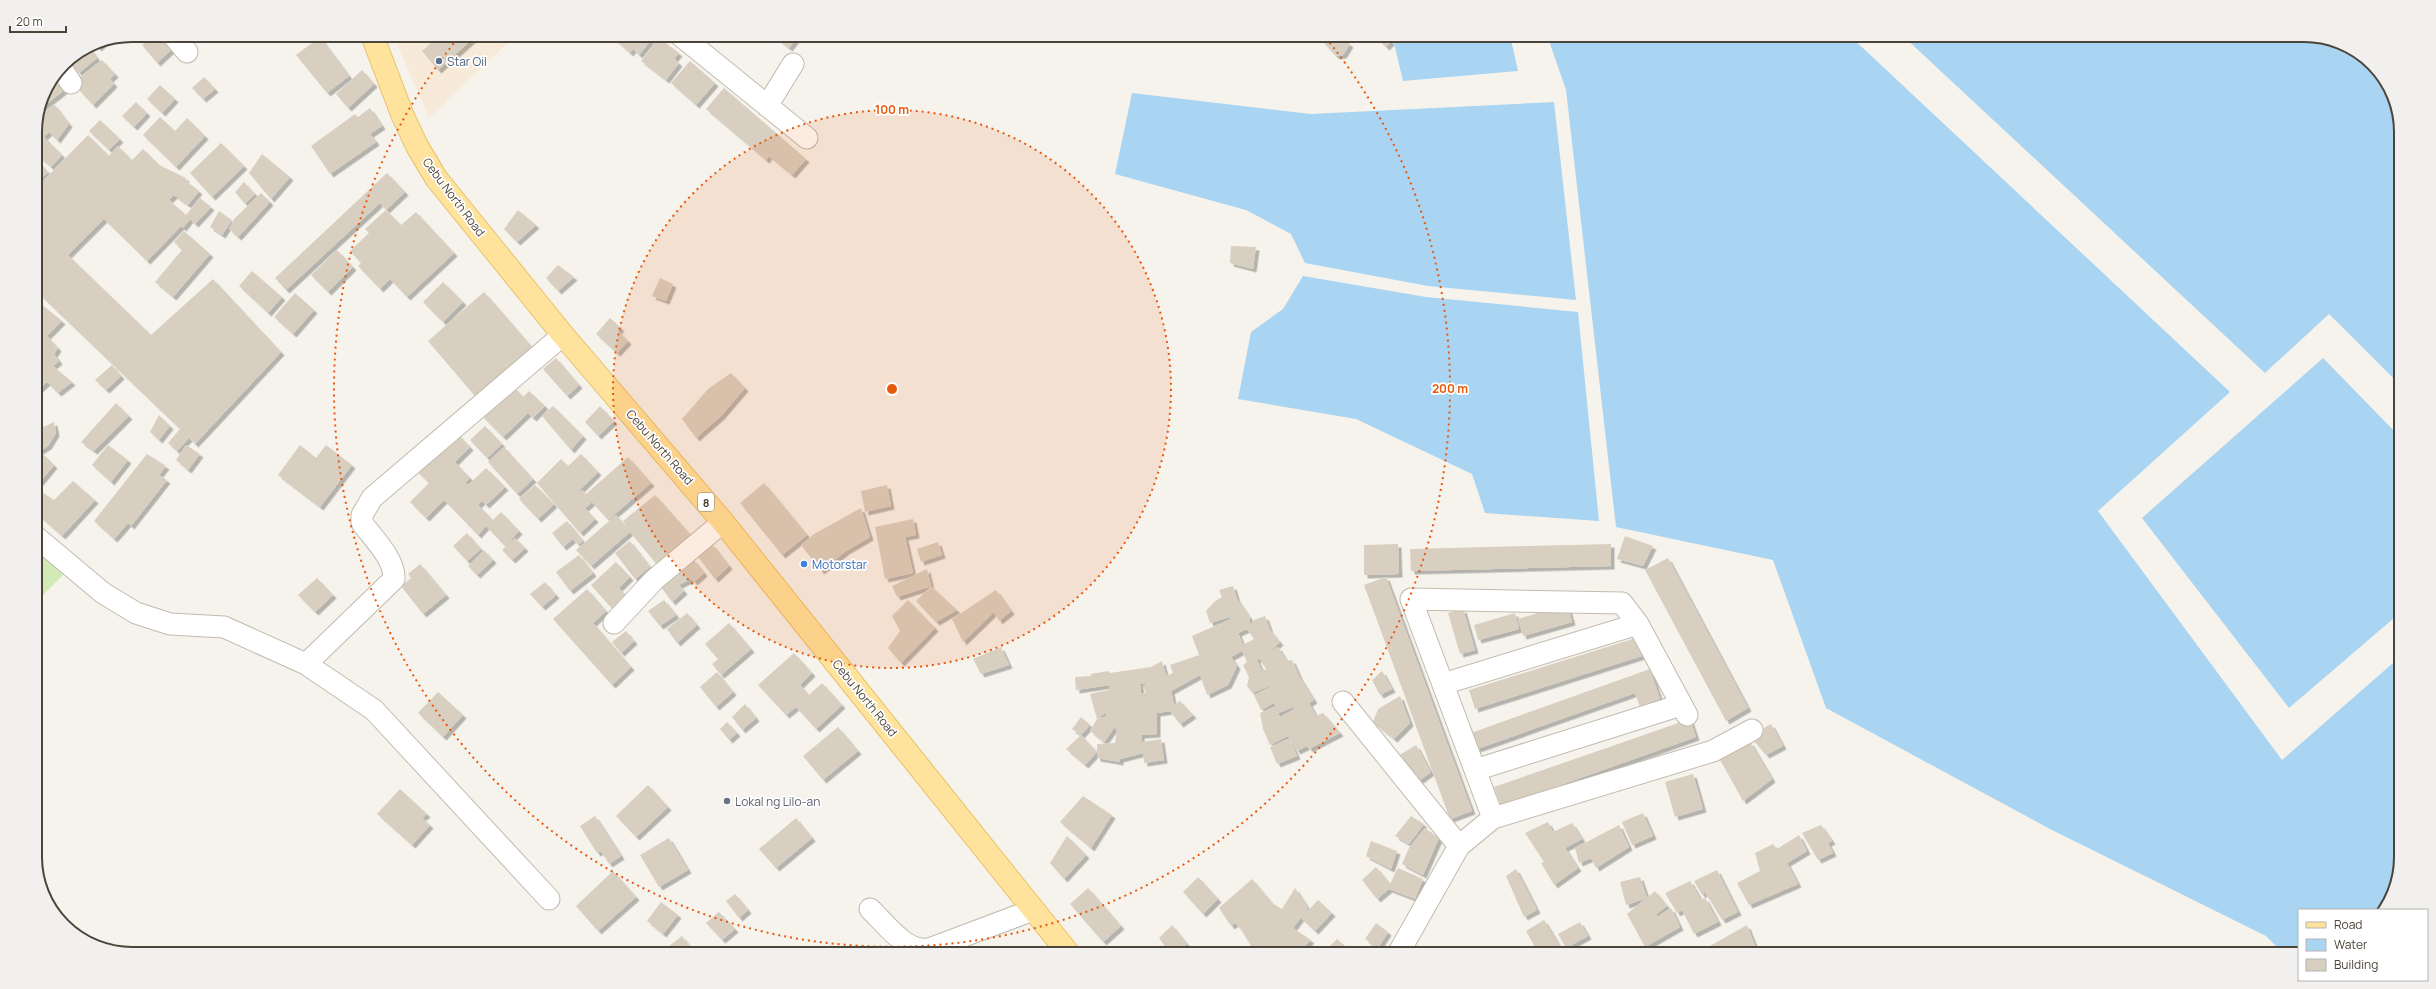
<svg xmlns="http://www.w3.org/2000/svg" width="2436" height="989" viewBox="0 0 2436 989" font-family="Manrope,sans-serif">
<style>
.commercial{fill:#f7ead8}
.green{fill:#d2eab5}
.water{fill:#a9d4f2}
.building{fill:#d8cfc1;fill-rule:evenodd;filter:url(#shadow)}
.lines{fill:none;stroke-linecap:round;stroke-linejoin:round}
.minor-casing{stroke:#c2bbae;stroke-width:23}
.primary-casing{stroke:#e6c16a;stroke-width:24}
.minor{stroke:#fff;stroke-width:21}
.primary{stroke:#ffe39c;stroke-width:22}
.ring{fill:none;stroke:#e8590c;stroke-width:2;stroke-dasharray:2 4}
.service-dot{fill:#5c6f8a;stroke:#fff;stroke-width:1.5}
.shop-dot{fill:#3f7fe0;stroke:#fff;stroke-width:1.5}
.worship-dot{fill:#6b7280;stroke:#fff;stroke-width:1.5}
.labels{text-anchor:middle;dominant-baseline:central;stroke-width:3.5;stroke-linejoin:round;paint-order:stroke}
.shield{fill:#fff;stroke:#817c74;stroke-width:1}
.shield-label{font-size:11px;font-weight:bold;fill:#4b4439}
.service-label{font-size:12px;fill:#4e5e75;stroke:#fff;text-anchor:start}
.street-label{font-size:12px;fill:#4b4439;stroke:#fff}
.shop-label{font-size:12px;fill:#366cbe;stroke:#fff;text-anchor:start}
.worship-label{font-size:12px;fill:#5b616d;stroke:#fff;text-anchor:start}
.rim{fill:none;stroke:#4b4439;stroke-width:2}
.centre{fill:#e8590c;stroke:#fff;stroke-width:2}
.ring-label{font-size:12px;text-anchor:middle;font-weight:bold;fill:#e8590c;stroke:#fff;stroke-width:3.5;stroke-linejoin:round;paint-order:stroke}
</style>
<defs>
<filter id="shadow"><feDropShadow dx="3.5" dy="3.5" stdDeviation="0" flood-color="#0004"/></filter>
</defs>
<rect width="100%" height="100%" fill="#f6f3ec"/>
<!-- commercial -->
<path class="commercial" d="M393 35H516L429 118Z"/>
<!-- green -->
<path class="green" d="M35 535 72 566 35 603Z"/>
<!-- water -->
<path class="water" d="M1392 35H1510L1518 71 1403 81Z
M1547 35H1849L2230 392 2098 511 2282 760 2401 656V856L2394 894 2380 910H2299V954H2284L2266 936 2050 829 1826 708 1773 560 1616 527 1566 90Z
M1902 35H2303L2341 42 2381 73 2401 126V386L2329 314 2265 373Z
M1132 93 1311 114 1554 102 1576 300 1428 286 1305 263 1291 234 1246 210 1115 174Z
M1303 276 1426 297 1578 312 1599 521 1485 513 1472 474 1356 419 1238 399 1251 332 1283 309Z
M2323 358 2401 438V612L2289 708 2142 518Z"/>
<!-- building -->
<path class="building" d="M154 35H159L171 50 157 63 142 45Z
M440 35H477L438 70 422 51Z
M610 35H650L651 40 639 55 633 49 630 53Z
M777 35H799L789 48 775 37Z
M1327 35H1337L1350 44 1343 55 1336 56 1323 42Z
M1386 35 1391 42 1386 47 1380 41Z
M320 37 349 76 327 93 296 55Z
M659 38 679 53 674 59 679 63 666 80 641 61Z
M107 40 98 48 94 43 95 42Z
M89 47 97 58 79 73 68 60Z
M102 60 115 74 110 79 114 84 93 105 80 91V77Z
M690 61 715 83 696 105 671 83Z
M362 70 374 84 348 108 336 94Z
M55 76 67 88 39 110 43 95Z
M204 77 215 89 203 99 192 88Z
M160 85 175 99 162 113 147 99Z
M724 88 806 159 792 175 769 156 766 160 706 109Z
M136 102 147 113 134 127 122 116Z
M54 104 69 124 57 140 49 132 44 137 62 155 51 167 35 153V126L37 119Z
M370 108 382 126 370 134 376 142 330 174 311 146 355 114 358 117Z
M160 117 175 131 187 118 205 136 176 167 143 135Z
M100 120 120 139 109 150 89 131Z
M88 135 109 156 118 146 132 160 143 149 159 165 186 178 185 180 199 191 188 205 174 195 169 200 186 215 200 198 211 207 195 224 190 219 183 228 181 226 147 261 104 219 68 255 151 335 213 279 281 352 195 444 189 438 177 451 168 443 180 429 35 290V189Z
M221 143 244 166 212 197 190 173Z
M262 154 290 177 271 199 249 173Z
M35 158 48 172 35 185Z
M387 173 405 192 386 210 380 203 286 290 275 278Z
M244 182 255 194 245 204 235 192Z
M261 193 270 202 238 237 229 229 234 219Z
M386 210 401 225 416 212 454 253 407 297 390 279 380 289 358 266 361 263 350 251 369 233 365 229Z
M518 210 536 225 517 242 504 229Z
M219 211 232 220 222 235 210 227Z
M184 231 210 254 173 297 155 282 182 250 174 242Z
M1231 246 1256 247 1253 269 1230 263Z
M337 250 353 267 328 292 311 275Z
M558 265 574 277 558 291 546 278Z
M252 271 282 297 268 313 239 286Z
M660 278 673 284 666 301 652 296Z
M443 282 463 302 443 322 423 302Z
M484 292 532 347 475 396 428 341Z
M295 293 314 310 293 334 274 317Z
M41 304 62 321 47 336 58 348 54 354 59 361 53 366 72 382 58 393 47 382 35 393V310Z
M610 318 621 328 618 331 628 341 617 353 596 334Z
M556 358 579 385 567 396 543 369Z
M112 365 121 376 106 390 95 380Z
M731 373 745 388 721 416 696 438 682 419 708 389Z
M513 386 523 397 529 391 545 406 533 418 528 413 503 437 483 417Z
M116 403 129 416 94 451 81 442Z
M553 406 583 436 571 450 542 416Z
M600 406 614 421 598 436 585 422Z
M159 415 170 426 159 440 150 432Z
M54 422 56 433 48 446 35 454V434L41 428Z
M485 426 502 444 487 458 470 440Z
M455 431 470 447 455 462 470 478 465 483 468 485 486 468 505 487 486 505 482 501 478 505 493 520 501 512 519 531 505 546 486 526 478 535 444 500 426 518 410 502 429 483 416 470Z
M108 445 128 460 111 482 92 465Z
M186 445 200 454 188 470 176 460Z
M300 445 316 458 326 445 352 465 320 507 278 475Z
M504 447 533 479 517 494 488 462Z
M43 454 54 465 40 482 35 479V459Z
M147 454 166 466 159 475 167 480 131 526 128 523 114 539 94 521Z
M581 454 598 472 566 504 582 490 586 494 628 457 651 483 608 520 592 502 585 508 595 519 580 533 537 483 561 459 568 466Z
M73 481 95 500 62 536 35 512V499L42 492 54 500Z
M764 483 807 535 782 555 740 503Z
M535 485 554 504 538 519 519 499Z
M887 485 891 506 865 512 861 491Z
M655 495 696 541 659 567 630 532 591 566 576 550 616 515 628 529 623 521Z
M861 508 870 537 846 551 821 571 801 545 814 534Z
M913 519 916 535 905 537 913 573 885 579 875 527Z
M567 521 583 541 578 545 573 539 563 547 552 533Z
M467 533 481 549 467 561 453 546Z
M1625 536 1653 546 1643 566 1617 559Z
M515 538 525 548 512 560 502 550Z
M630 541 650 567 635 579 615 553Z
M938 542 942 555 921 562 917 549Z
M712 544 729 566 715 579 698 557Z
M1398 544 1399 574 1364 575V545Z
M1611 544V566L1411 571 1410 549Z
M484 550 493 560 477 575 468 566Z
M579 555 593 573 570 591 556 572Z
M1668 558 1748 708 1726 721 1645 570Z
M694 560 704 573 694 582 687 573 691 579 679 585 684 591 672 602 658 583Z
M616 562 630 577 619 588 630 600 616 613 591 585Z
M420 564 446 595 423 614 401 586 411 578 408 574Z
M927 569 931 586 957 610 936 622 916 601 931 586 897 597 892 586Z
M1386 577 1472 811 1450 819 1364 585Z
M317 578 333 595 315 612 298 595Z
M545 582 556 595 542 607 530 594Z
M1233 586 1237 599 1250 618V625L1254 620 1265 616 1270 630 1280 642 1267 654 1278 647 1287 661 1292 660 1300 678 1314 700 1309 703 1316 716 1323 713 1340 733 1309 749 1303 736 1307 746 1297 751 1290 740 1297 756 1277 764 1270 747 1290 738 1288 736 1270 745 1263 729 1260 713 1276 706 1274 703 1261 710 1254 695 1282 681 1252 693 1247 686 1249 677 1243 665 1247 662 1242 651 1231 657 1237 666 1228 685 1207 695 1200 675 1171 691 1174 705 1180 701 1193 715 1180 724 1170 711 1157 713V734L1141 735 1142 742 1161 739 1164 760 1144 763 1143 753 1120 759V762L1097 758V744L1115 743 1117 730 1115 727 1104 742 1090 731 1097 719 1107 716 1105 713 1097 719 1090 694 1109 690 1110 685 1076 690 1075 677 1091 676V674L1108 671 1110 673 1151 667 1162 661 1166 676 1173 673 1170 665 1199 655 1192 636 1231 619 1230 617 1210 623 1206 611 1214 602 1222 597 1219 590ZM1247 629 1254 639 1243 645 1238 633ZM1259 658 1266 669 1262 671 1257 660ZM1140 684H1147L1143 686 1146 693H1141ZM1294 707 1296 708 1280 717 1278 713Z
M587 589 606 611 593 623 631 667 612 685 553 619Z
M996 590 1011 611 999 621 994 612 963 642 952 619Z
M664 600 676 615 660 626 648 611Z
M908 600 935 628 901 663 888 648 900 631 892 616Z
M1567 604 1572 622 1523 636 1518 619Z
M1463 609 1475 650 1460 654 1448 613Z
M687 613 697 625 677 643 667 629Z
M1515 613 1519 629 1478 640 1474 625Z
M729 623 751 649 721 675 712 664 718 659 705 644Z
M626 631 634 641 621 653 612 642Z
M1639 637 1645 655 1475 709 1469 690Z
M1001 647 1009 665 981 674 973 659Z
M794 653 812 673 800 685 809 695 822 683 842 705 816 729 796 707 786 715 758 685Z
M1650 669 1660 699 1640 707 1635 693 1477 749 1471 733Z
M1382 671 1392 689 1380 695 1372 680Z
M717 672 733 692 716 707 700 687Z
M438 692 463 715 443 737 418 713Z
M1400 696 1410 723 1394 739 1373 722 1378 709Z
M745 704 756 718 742 730 732 717Z
M1081 717 1090 725 1081 735 1097 752 1085 765 1066 749 1081 735 1072 729Z
M1690 719 1696 737 1501 806 1494 787Z
M727 722 737 733 729 740 720 729Z
M1771 724 1783 746 1766 755 1750 736Z
M838 727 858 751 823 780 803 756Z
M1750 742 1772 779 1743 801 1719 758Z
M1416 745 1431 772 1416 783 1398 756Z
M1693 774 1703 809 1675 817 1665 782Z
M648 785 668 807 636 837 616 816Z
M400 789 427 814 422 818 430 825 412 845 377 814Z
M1083 796 1112 815 1091 848 1060 822Z
M1643 813 1653 836 1632 845 1622 822Z
M595 816 621 856 609 864 601 851 597 853 580 826Z
M1411 816 1424 824 1409 844 1395 836Z
M796 818 812 838 776 868 759 849Z
M1548 822 1553 832 1572 823 1582 839 1565 848 1578 868 1554 885 1541 863 1544 862 1525 833Z
M1619 825 1629 847 1596 868 1591 858 1579 863 1575 848Z
M1821 825 1832 841 1828 843 1833 853 1818 860 1802 833Z
M1425 828 1439 838 1423 875 1402 864 1409 848Z
M1799 835 1807 851 1787 863 1798 884 1749 905 1737 883 1760 871 1755 853 1773 844 1777 849Z
M1067 836 1086 855 1064 879 1050 863Z
M669 838 688 870 659 887 640 855Z
M1371 841 1397 851 1391 869 1366 856Z
M1376 867 1390 884 1398 868 1423 879 1415 899 1389 889 1377 899 1362 880Z
M1516 869 1537 910 1524 917 1506 876Z
M1717 870 1738 912 1722 920 1705 892 1702 895 1694 881Z
M613 871 636 897 598 931 576 906Z
M1198 877 1218 899 1203 914 1183 892Z
M1640 877 1647 898 1626 905 1620 882Z
M1252 879 1272 903 1282 909 1295 888 1308 908 1293 928 1311 940 1296 954H1256L1240 928 1235 923 1231 926 1219 908Z
M1690 881 1701 900 1705 898 1718 922 1694 934 1682 910 1677 913 1665 893Z
M1088 888 1121 926 1103 942 1070 904Z
M1655 891 1667 906 1656 914 1657 917 1671 908 1680 927 1645 947 1627 914Z
M735 894 748 910 739 918 726 901Z
M1318 900 1332 913 1315 931 1301 918Z
M661 902 678 915 663 934 647 921Z
M719 912 735 929 722 940 706 923Z
M1544 920 1564 954H1539L1526 931Z
M1580 922 1588 936 1566 948 1558 934Z
M1376 923 1388 932 1378 948 1365 939Z
M1172 925 1187 944 1176 954H1171L1159 938Z
M1747 925 1757 951 1750 954H1705L1703 950Z
M682 936 695 954H675L669 946Z
M1337 939 1354 954H1322Z"/>
<g class="lines">
<!-- minor casing -->
<g class="minor-casing">
<path id="minor" d="M173 35 187 52
M680 35 807 138
M61 68 71 83
M767 106 793 64
M35 536 103 593 136 613 170 624 224 627 306 664 374 710 549 899
M614 623 654 580 723 522
M306 664 394 579C395 559 373 538 362 523V515L372 498 563 335
M1443 684 1638 624
M1343 702 1459 846
M1475 770 1681 705
M1493 818 1411 599 1622 603 1638 624 1687 715
M870 909C886 924 906 953 929 949L1033 910
M1398 954 1459 846 1493 818 1713 751 1752 730"/>
</g>
<!-- primary casing -->
<g class="primary-casing">
<path id="primary" d="M372 35 402 114 417 146 436 178 563 335 723 522 1069 954"/>
</g>
<!-- minor -->
<use href="#minor" class="minor"/>
<!-- primary -->
<use href="#primary" class="primary"/>
</g>
<!-- distance rings -->
<circle cx="892" cy="389" r="279" fill="#e8590c" fill-opacity=".12"/>
<g class="ring">
<circle cx="892" cy="389" r="279"/>
<path d="M1326 38A558 558 0 1 1 458 38"/>
</g>
<!-- markers -->
<circle class="service-dot" cx="439" cy="61" r="4"/>
<circle class="shop-dot" cx="804" cy="564" r="4"/>
<circle class="worship-dot" cx="727" cy="801" r="4"/>
<g class="labels">
<!-- shield labels -->
<rect class="shield" x="698" y="493" width="16" height="18" rx="3"/>
<g class="shield-label">
<text x="706" y="502">8</text>
</g>
<!-- service labels -->
<g class="service-label">
<text x="447" y="61">Star Oil</text>
</g>
<!-- street labels -->
<g class="street-label">
<text transform="translate(454 197) rotate(53)">Cebu North Road</text>
<text transform="translate(660 447) rotate(49)">Cebu North Road</text>
<text transform="translate(865 698) rotate(51)">Cebu North Road</text>
</g>
<!-- shop labels -->
<g class="shop-label">
<text x="812" y="564">Motorstar</text>
</g>
<!-- worship labels -->
<g class="worship-label">
<text x="735" y="801">Lokal ng Lilo-an</text>
</g>
</g>
<!-- crop -->
<path d="M0 0H2436V989H0ZM132 42H2304A90 90 0 0 1 2394 132V857A90 90 0 0 1 2304 947H132A90 90 0 0 1 42 857V132A90 90 0 0 1 132 42Z" fill="#f1f0ef" fill-rule="evenodd"/>
<path class="rim" d="M132 42H2304A90 90 0 0 1 2394 132V857A90 90 0 0 1 2304 947H132A90 90 0 0 1 42 857V132A90 90 0 0 1 132 42Z"/>
<circle cx="892" cy="389" r="6" class="centre"/>
<g class="ring-label">
<text x="892" y="114">100 m</text>
<text x="1450" y="393">200 m</text>
</g>
<!-- legend -->
<rect x="2298" y="909" width="130" height="72" fill="#ffffff" stroke="#b7b4b0"/>
<rect x="2306" y="922" width="20" height="6" fill="#ffe39c" stroke="#b7b4b0"/>
<text x="2334" y="929" font-size="12" fill="#4b4439">Road</text>
<rect x="2306" y="939" width="20" height="12" fill="#a9d4f2" stroke="#b7b4b0"/>
<text x="2334" y="949" font-size="12" fill="#4b4439">Water</text>
<rect x="2306" y="959" width="20" height="12" fill="#d8cfc1" stroke="#b7b4b0"/>
<text x="2334" y="969" font-size="12" fill="#4b4439">Building</text>
<!-- scale -->
<path d="M10 26v6h56v-6" fill="none" stroke="#4b4439" stroke-width="2"/>
<text x="16" y="26" font-size="12" fill="#4b4439" stroke="#ffffff" stroke-width="3" paint-order="stroke">20 m</text>
</svg>
